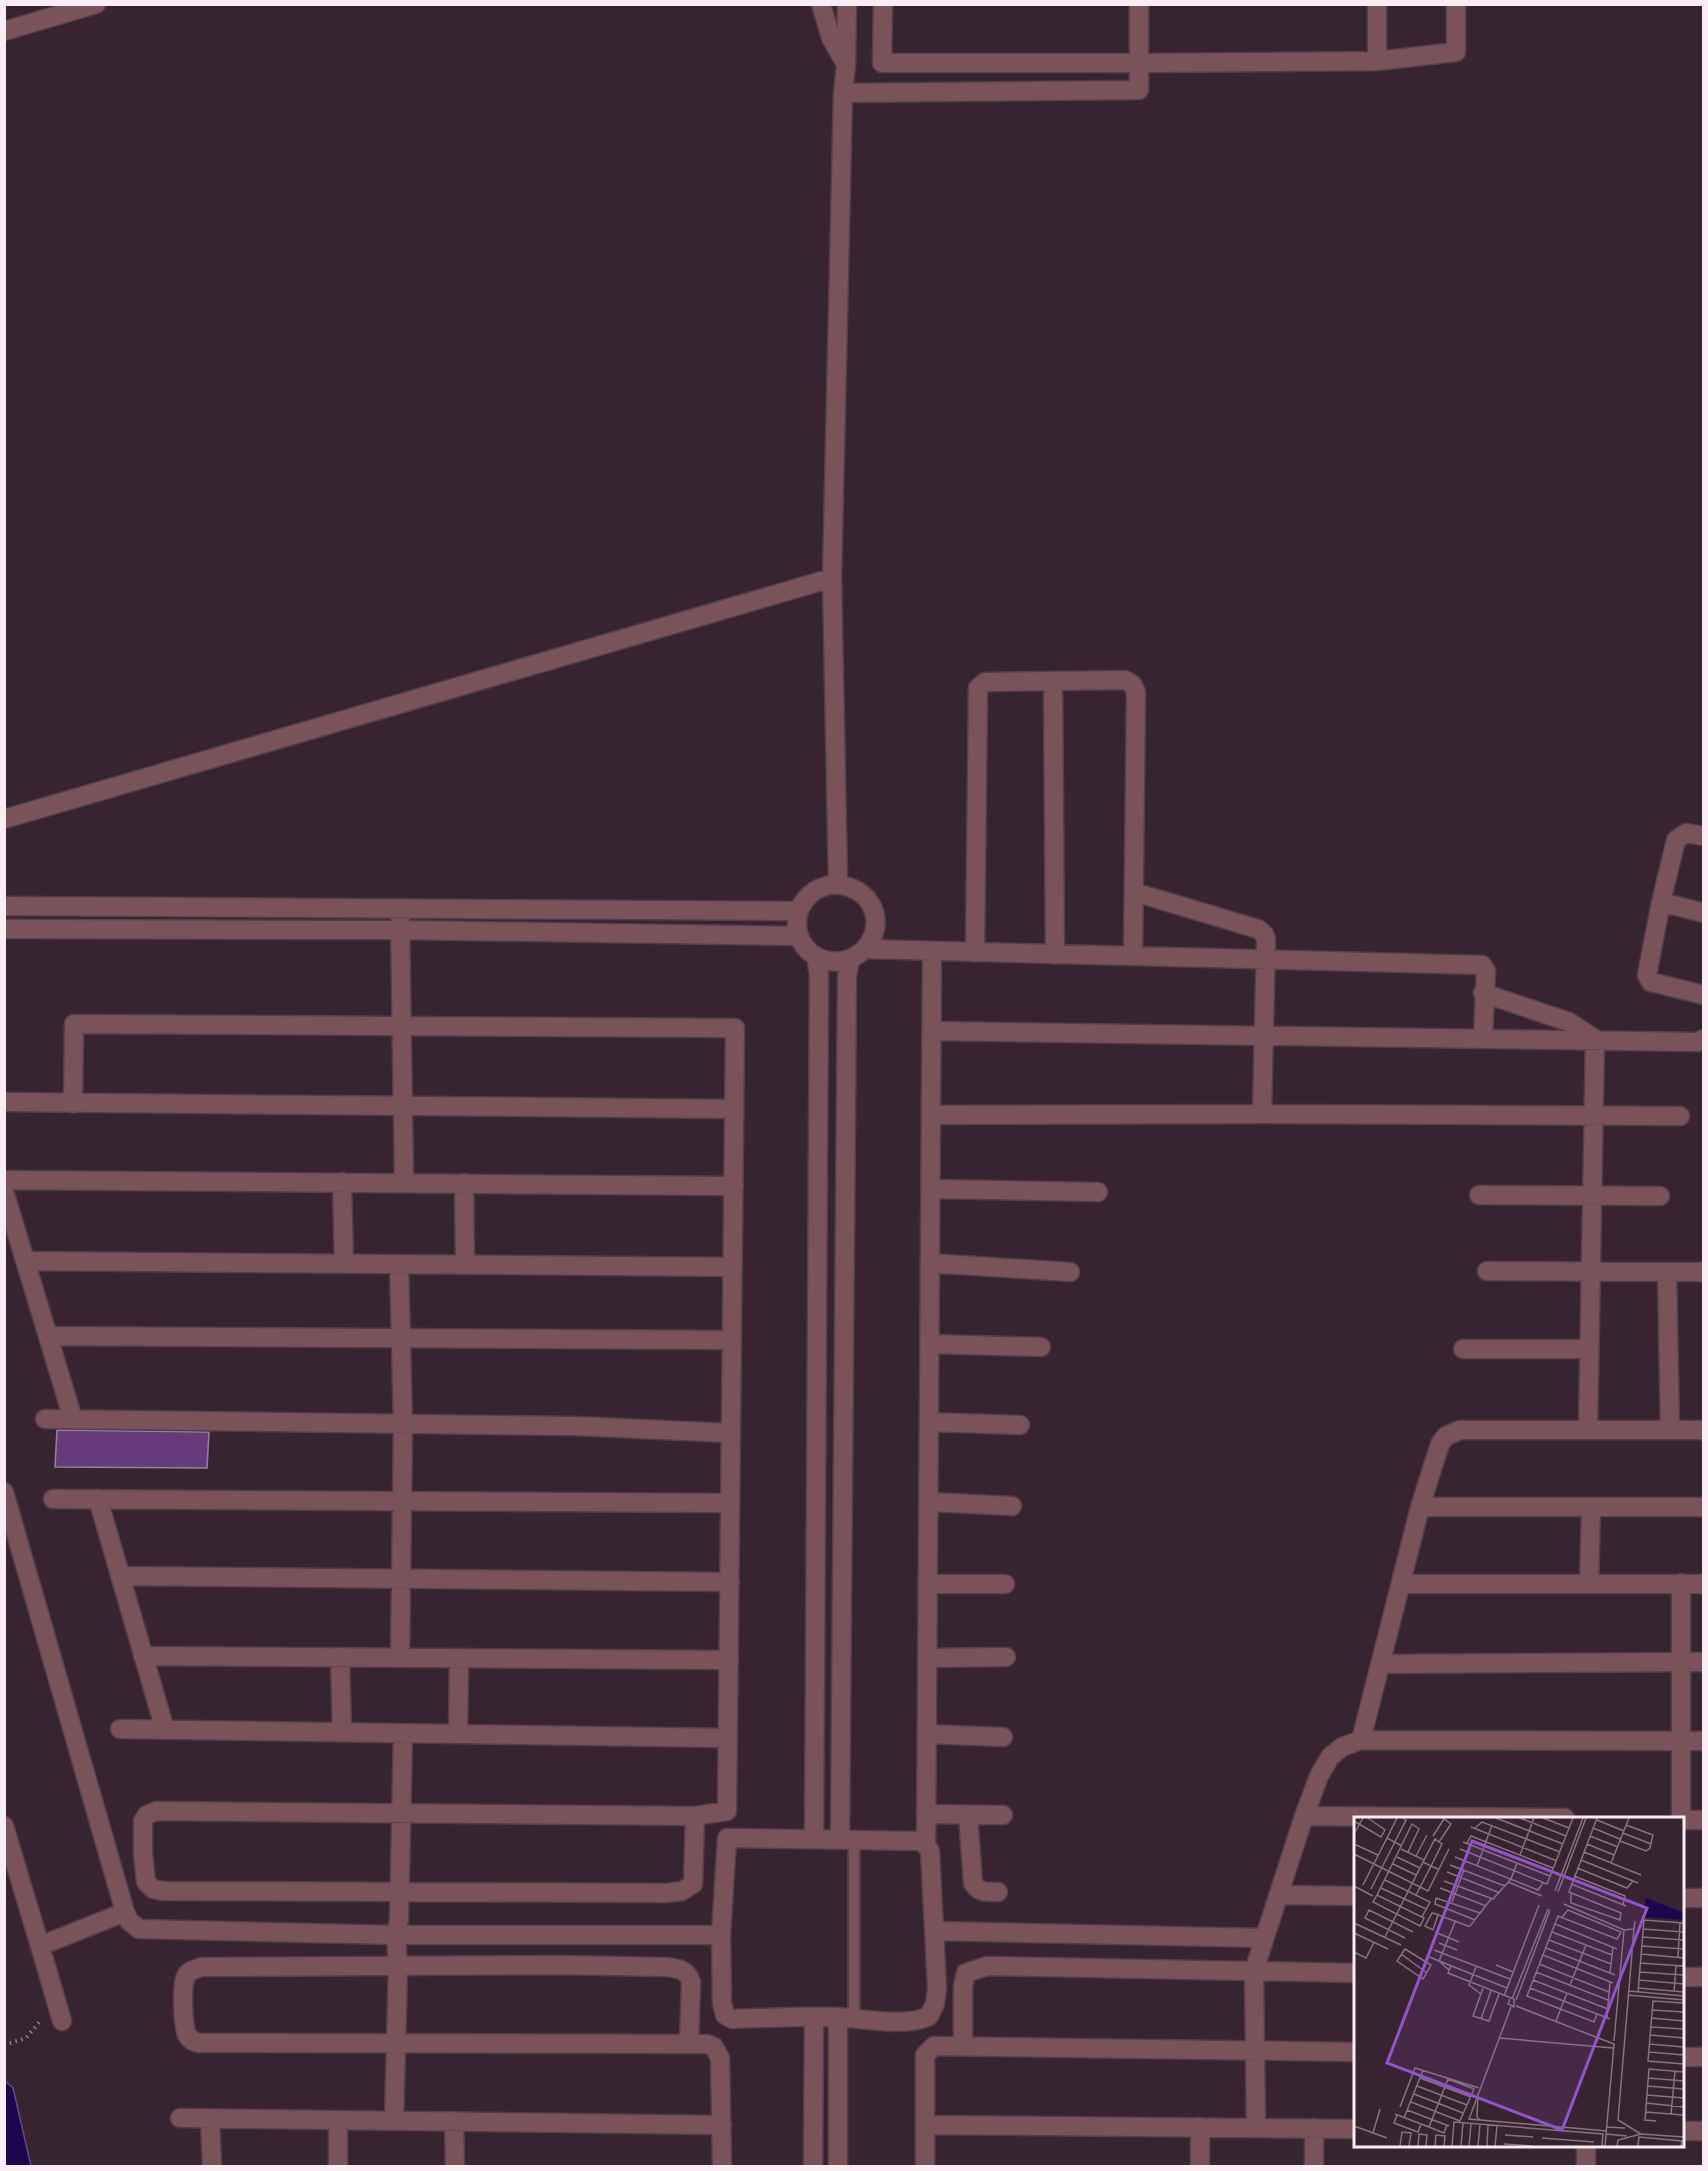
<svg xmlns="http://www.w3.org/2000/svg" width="1708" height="2171" viewBox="0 0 1708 2171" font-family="'Fira Sans',sans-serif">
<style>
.water{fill:#1c064d;stroke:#5f4b7f;stroke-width:1.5}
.building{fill:#673a7c;stroke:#93849b;stroke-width:1.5}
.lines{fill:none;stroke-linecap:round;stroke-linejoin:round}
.service-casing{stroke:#533f4c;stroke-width:14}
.minor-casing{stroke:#533f4c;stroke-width:21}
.path{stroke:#92808b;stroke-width:4;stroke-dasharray:1.5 4.5;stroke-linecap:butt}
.service{stroke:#795359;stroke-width:10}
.minor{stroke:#795359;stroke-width:18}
.inset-road{fill:none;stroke:#86747f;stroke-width:1.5}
.view{fill:#9553ca;fill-opacity:0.15;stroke:#9553ca;stroke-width:3}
.inset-edge{fill:none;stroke:#fbedf5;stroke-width:3}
</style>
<rect width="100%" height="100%" fill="#382330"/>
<!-- water -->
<path class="water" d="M4 2080 13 2088 31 2166H5Z"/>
<!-- building -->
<path class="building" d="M57 1430 209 1432 207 1468 55 1467Z"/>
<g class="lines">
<!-- service casing -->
<g class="service-casing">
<path id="service" d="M854 1839V2018"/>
</g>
<!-- minor casing -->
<g class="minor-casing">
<path id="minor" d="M821 4 831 38 846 64
M883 4 882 63H1139V4
M4 31 96 4
M1377 61V4
M843 93 1139 90V63L1377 61 1456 52V4
M1053 681 1055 955
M4 819 832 578
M1704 836 1686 833 1676 840 1661 902 1647 975 1651 982 1704 995
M838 883 832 578 843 93 846 65 847 4
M1134 892 1258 929 1264 934 1266 939 1262 1114
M1661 902 1704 913
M4 906 798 911
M400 920 404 1182
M4 929 401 930 799 936
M865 949C868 945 872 939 874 933 886 889 824 865 801 906 796 915 796 923 798 933 804 955 828 967 849 959 854 958 860 953 865 949L1482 965 1486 971 1483 1038
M975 953 978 688 985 682 1125 680 1132 684 1136 692 1133 956
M1483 993 1569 1022 1595 1039 1588 1429
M932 1031 1698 1042 1704 1039
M4 1102 734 1109
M73 1104 74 1024 735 1028 727 1811 695 1816 156 1811 147 1815 143 1821V1853L146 1882 153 1889 163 1891 667 1893 682 1891 693 1884 695 1816
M931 1115 1262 1114 1680 1116
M4 1180 734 1186
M342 1182 344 1264
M464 1183 465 1265
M931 1189 1098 1192
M4 1191 73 1419
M1479 1195 1660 1196
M26 1261 733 1267
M930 1263 1070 1272
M399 1264 403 1425 400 1657
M1487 1271 1704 1272
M1667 1272 1670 1430
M48 1336 732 1340
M930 1344 1041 1347
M1463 1349H1589
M45 1419 574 1426 730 1433
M929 1422 1020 1425
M4 1492 125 1912 129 1921 139 1929 396 1935H721
M53 1499 730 1503
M98 1499 165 1730
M929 1502 1012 1506
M1420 1507H1704
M120 1576 730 1582
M928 1584H1005
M1401 1584H1704
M1589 1584 1591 1507
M143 1656 729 1660
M340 1657 342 1732
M927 1658 1006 1657
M1380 1664 1704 1662
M120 1729 728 1738
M458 1734 459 1658
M927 1734 1003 1737
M1361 1740 1420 1507 1440 1444 1446 1436 1460 1430H1704
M927 1814 1003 1815
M968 1815 973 1883C979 1893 987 1892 998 1892
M1304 1816 1565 1818
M1681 1818V1583
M1682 1820H1704
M4 1826 40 1946
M727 1838 919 1841 926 1845 930 1851 937 1988 935 2004 929 2016C906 2028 862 2018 836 2017 801 2016 767 2018 732 2019L725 2015 722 2003 721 1935Z
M814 1838 819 975 816 957
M840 1838 847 976 850 959
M926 1845 932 951
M1278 1895 1356 1896
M1682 1898H1704
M934 1931 1264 1938
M1682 1977H1704
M62 2021 40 1946 125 1912
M689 2043 691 1982C687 1969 679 1969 666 1967L561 1965 202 1967C196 1969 189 1970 186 1976 181 1986 183 2025 187 2035 190 2040 194 2042 199 2043L707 2044 714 2047 720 2058 722 2166
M963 2046V1986L966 1973 987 1966 1356 1973
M1682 2057H1704
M180 2118 722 2125
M210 2119 212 2166
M394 2121 398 1966 396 1935 399 1919 403 1733
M454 2121 455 2166
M925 2125 1356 2129
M1200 2127V2166
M1256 2128 1254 1971 1304 1816 1319 1776 1330 1757 1342 1747 1361 1740 1704 1741
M1314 2128V2166
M1682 2131H1704
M338 2166V2120
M813 2166 814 2017
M838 2166V2017
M925 2166V2055L934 2046 1356 2052
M1586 2166V2146"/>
</g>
<!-- path -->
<path class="path" d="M4 2045 26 2038 42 2019"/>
<!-- service -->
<use href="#service" class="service"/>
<!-- minor -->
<use href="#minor" class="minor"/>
</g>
<!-- overview -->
<g transform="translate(1354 1817)">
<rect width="330" height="330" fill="#382330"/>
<path d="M292 81 330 96V103L289 100Z" fill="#1c064d"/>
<path class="inset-road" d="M142 1 209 27M166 1 212 19M189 1 215 11M243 3 270 14M0 4 27 20 31 13 14 1M117 10 203 44M121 11 128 5 206 35M239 11 266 22M269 16 297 27M0 17 9 1M79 19 90 2M236 19 264 30M33 21 43 1M266 24 292 34 296 31 299 18 272 8M85 25 97 7 89 1M109 25 196 59M113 26 117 19 199 51M0 27 24 38M233 27 260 38M106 32 193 67 219 1M230 35 287 58M0 37 74 74 95 32M166 38 180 1M62 39 73 18M43 40 66 51M101 40 184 73 189 66M70 43 81 22 85 25 88 27 77 49 84 52M227 43 284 66M257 46 275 1M39 47 62 58M96 48 151 69M123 49 138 8M223 51 273 71 279 64M93 55 146 76M220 59 271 79 269 88M31 63 76 85 68 100M90 64 139 82 157 62 163 46M154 65 188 79M217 67 272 89M9 68 33 21 48 29M0 69 19 79M27 71 72 92M86 71 132 89M17 72 52 3 49 1M201 74 229 1M204 75 232 1M217 77V86L266 103 267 96 215 75 243 1M23 78 70 101 66 109 19 85ZM23 78 58 7 65 12 54 35M62 78 77 49 69 45M98 85 110 53M210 87 270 113 280 112 281 104M84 98 79 113 71 109 78 96H79L114 109H116L137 82M208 100 214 93 267 115 263 122 204 99 173 179 240 205 243 197M121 103 81 87 82 81 126 96M0 106 47 128M201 107 263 132M289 112 330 115M81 115 105 125M198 115 258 138M0 116 34 132M31 120 70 43 47 32M288 120 330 123M51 121 11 101 15 93 59 115M195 123 257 147M85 126 103 133M288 129 330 132M192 131 261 158M51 132 77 148 69 162 43 144ZM80 133 156 162M0 135 12 141 20 125M47 137 73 156M287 137 330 141 329 149M189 138 259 166M324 140 326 106M71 144 75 140 153 171M286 146 330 149M185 147 255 175M142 148 159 155M97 149 94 156 160 182V190L154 187 156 182M122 150 115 168 127 177M95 153 85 144 101 105M182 155 254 183M286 155 330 158M256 156 259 130M179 163 254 192M285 163 330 167M216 168 232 128M129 171 119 199 135 204 145 177M176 171 256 202M284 171 330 175M275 174 330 179M284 175 290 103 330 106M320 175 322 149M274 178 330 183M150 179 185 88M158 182 194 92M162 183 196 93M330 186 299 184 294 244 330 247M162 189 260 227 251 329M157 190 115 302 253 314M298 193 330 195M253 201 256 165M297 201 330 204M127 202 137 174M202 204 213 176M297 210 330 212M296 218 330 221M145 221 259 231M260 224 270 113M295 227 330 230M295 235 330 238M66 261 117 280M294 261 330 264M63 269 113 288M293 269 330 272M124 276 123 300 126 303M60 277 109 296M293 278 330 281M57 285 106 304M292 286 330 290M46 290 61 251 125 271M53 293 95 309M291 295 330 298M41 297 75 310 94 262 120 272 105 306M317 297 321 254M43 298 40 306 64 315 67 307M50 301 69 253M302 304 291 303 295 252 330 255M0 309 33 321M75 310 90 316 93 308M253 310 271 311M19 316 26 292M252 317 273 319M287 317 330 320M151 318 179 320M188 321 240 325M150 327 178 329M46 329 48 315 57 316 55 329M64 329 65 317 73 318 72 329M81 329 82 318 91 319 90 329M98 329 100 305 249 317 248 329M107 329 109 306M115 329 117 307M124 329 126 307M133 329 134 308M141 329 143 309M263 329 264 323 287 317 264 303 280 112M284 329 285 320 328 324 327 329"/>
<path class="view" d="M118 24 293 91 208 313 33 246Z"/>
<rect width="330" height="330" class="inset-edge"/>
</g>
<!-- border -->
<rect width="1708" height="2171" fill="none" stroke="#fbedf5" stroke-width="12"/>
</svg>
